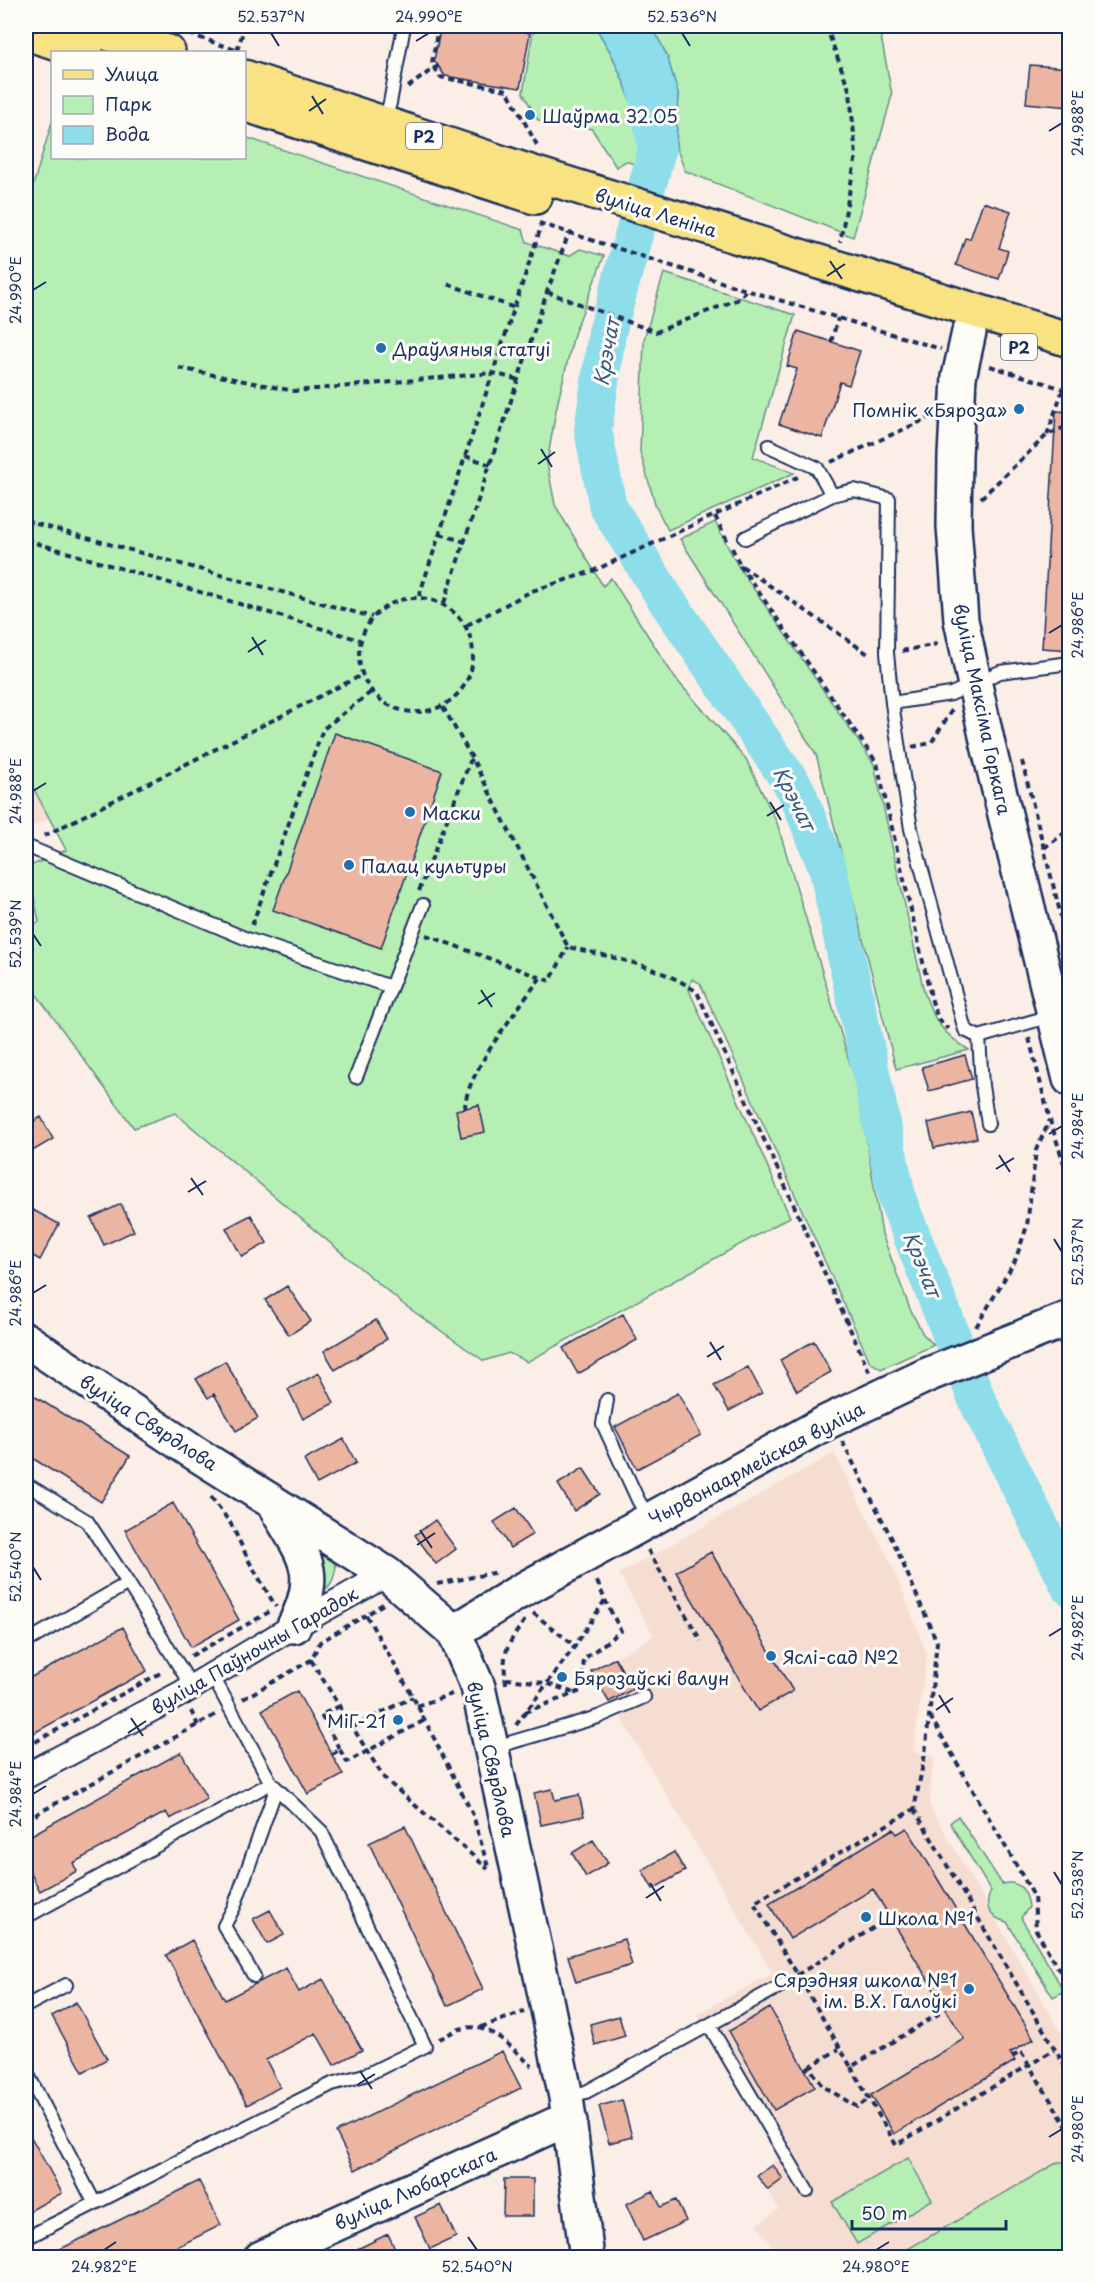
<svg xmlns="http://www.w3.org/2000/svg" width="1095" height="2283" viewBox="0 0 1095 2283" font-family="'Playpen Sans',sans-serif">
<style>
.built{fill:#f6ddd1}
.green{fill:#b6efb4;stroke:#688f89;stroke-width:1.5}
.water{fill:#8dddea;stroke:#5f97b2;stroke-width:1.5}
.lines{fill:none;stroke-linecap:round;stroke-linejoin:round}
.river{stroke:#8dddea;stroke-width:38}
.building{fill:#ecb5a1;stroke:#1b2f5e;stroke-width:1.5}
.lane-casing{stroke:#1b2f5e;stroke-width:16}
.street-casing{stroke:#1b2f5e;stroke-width:28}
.secondary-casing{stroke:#1b2f5e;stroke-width:38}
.primary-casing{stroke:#1b2f5e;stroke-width:38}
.path{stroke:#1b2f5e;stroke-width:4;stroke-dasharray:6 4.5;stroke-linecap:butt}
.lane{stroke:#fdfcf7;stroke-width:12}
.street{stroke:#fdfcf7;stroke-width:24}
.secondary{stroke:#fdfcf7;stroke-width:33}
.primary{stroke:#f8e281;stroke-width:33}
.ticks{fill:none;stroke:#1b2f5e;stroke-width:2}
.poi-dot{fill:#1f6fb2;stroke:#fdfcf7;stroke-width:2}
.labels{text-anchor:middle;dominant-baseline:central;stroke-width:6;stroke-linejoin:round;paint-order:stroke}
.shield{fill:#fdfcf7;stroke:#5f6c8c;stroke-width:1.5}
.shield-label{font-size:16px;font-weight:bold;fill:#1b2f5e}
.poi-label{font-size:18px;fill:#1b2f5e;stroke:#fdfcf7;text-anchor:start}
.street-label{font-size:18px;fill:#1b2f5e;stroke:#fdfcf7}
.water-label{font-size:20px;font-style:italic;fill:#385a81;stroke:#fdfcf7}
.neatline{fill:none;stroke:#1b2f5e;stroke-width:2}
.ticks-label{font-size:15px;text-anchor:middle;fill:#1b2f5e}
</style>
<rect width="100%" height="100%" fill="#faeee6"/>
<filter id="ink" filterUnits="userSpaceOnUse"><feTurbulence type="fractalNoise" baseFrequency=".0167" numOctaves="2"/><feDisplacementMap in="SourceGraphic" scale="12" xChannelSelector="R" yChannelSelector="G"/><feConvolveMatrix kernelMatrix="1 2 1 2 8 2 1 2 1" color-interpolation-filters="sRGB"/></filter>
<g filter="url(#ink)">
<!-- built -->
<path class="built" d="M26 774 49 818 26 830Z
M834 1453 892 1565 927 1654 913 1752 934 1756 929 1805 1069 2046V2257H779L757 2225 779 2209 757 2176 773 2165 777 2154 697 2014 773 1973 623 1722 614 1700 609 1702 591 1671 654 1636 619 1574Z"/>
<!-- green -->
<path class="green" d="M532 26H595L611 53 627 90 647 155 645 168 626 161 616 167 592 129 538 120 523 93 533 31Z
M652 26H879L892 95 853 237 685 171 676 147 678 93 667 56Z
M52 122V158H244L245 137 523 230 527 242 569 256 580 249 604 256 574 334 556 410 547 463 555 505 603 586 611 578 675 678 746 759 777 823 858 1090 882 1234 910 1309 923 1334 934 1345 881 1369 870 1362 700 983 692 979 689 990 790 1217 527 1362 509 1353 484 1361 403 1304 175 1113 134 1128 26 980V931L39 922 28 867 66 850 26 774V209Z
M664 273 795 315 753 457 794 473 668 530 656 507 640 452 644 339Z
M715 522 738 566 874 764 924 992C934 1021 942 1033 969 1050L896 1069 816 754 680 539Z
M319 1543 336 1566C334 1579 332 1585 321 1593L315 1555Z
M958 1816 1002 1884C1019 1880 1027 1890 1029 1907L1021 1918 1064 1991 1053 1997 1007 1922C990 1918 983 1908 991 1891L950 1823Z
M908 2158 932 2200 857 2244 832 2202Z
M1058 2162H1069V2257H894Z"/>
<!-- water -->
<path class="water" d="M595 26H652L667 56 678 93 676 147 672 157 660 161 647 155 627 90 611 53Z"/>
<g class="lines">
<!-- river -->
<path class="river" d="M628 26 643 68 657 150 607 333 593 430 608 507 667 601 796 790 828 870 898 1201 978 1402 1070 1587"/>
</g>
<!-- building -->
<path class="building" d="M441 26H513L512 29 530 33 520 88 445 76 434 60Z
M1030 65 1070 68V107L1026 103Z
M983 202 1011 211 999 248 1008 251 999 279 956 265 965 238 970 239Z
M798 331 860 351 849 385 840 382 822 438 779 424 797 369 787 366Z
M1056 411 1070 412V650L1042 648Z
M335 733 442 771 381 948 273 910Z
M965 1055 972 1079 929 1091 922 1067Z
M479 1105 485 1132 461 1137 456 1110Z
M971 1112 977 1138 934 1148 928 1123Z
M41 1117 53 1139 26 1155V1126Z
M121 1204 134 1231 104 1245 91 1218Z
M33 1210 59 1224 40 1260 26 1252V1224Z
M251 1215 267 1243 242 1257 226 1228Z
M287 1286 311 1321 289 1335 265 1300Z
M623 1314 637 1340 578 1374 563 1348Z
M376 1320 387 1339 335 1370 324 1351Z
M814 1341 831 1372 797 1391 780 1360Z
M225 1361 258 1418 236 1431 214 1394 208 1398 196 1379Z
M748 1367 762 1393 729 1411 714 1385Z
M319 1373 334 1403 303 1419 288 1389Z
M26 1391 130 1456 101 1502 26 1454Z
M678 1393 701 1435 637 1469 615 1427Z
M344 1439 356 1463 317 1484 304 1460Z
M583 1468 600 1494 574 1511 558 1484Z
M173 1503 239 1620 191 1647 125 1530Z
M516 1508 533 1534 510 1548 494 1522Z
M435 1520 456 1549 436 1564 415 1535Z
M711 1552 793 1691 758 1711 676 1572Z
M123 1627 147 1671 34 1733 26 1716V1680Z
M615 1658 633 1689 609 1702 591 1671Z
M297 1691 343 1775 308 1794 262 1710Z
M181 1752 207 1799 170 1819 166 1812 73 1863 77 1871 40 1891 26 1864V1838Z
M552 1789 555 1800 579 1795 584 1816 541 1825 534 1793Z
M405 1826 483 1989 447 2006 369 1843Z
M907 1828 1034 2039 1010 2053 1015 2061 894 2134 871 2095 964 2039 873 1889 790 1939 769 1904 893 1829 897 1834Z
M593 1840 608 1863 586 1877 572 1853Z
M674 1852 685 1871 653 1889 642 1870Z
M270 1910 284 1935 267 1944 253 1919Z
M624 1939 632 1965 576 1982 568 1956Z
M192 1940 225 2000 286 1968 299 1992 323 1979 362 2050 334 2065 316 2033 266 2060 280 2087 247 2105 166 1955Z
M76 2002 107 2059 83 2072 52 2016Z
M770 2008 815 2087 774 2110 729 2031Z
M619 2016 625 2036 595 2045 590 2024Z
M502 2051 521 2088 355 2170 336 2132Z
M622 2100 632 2137 609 2143 599 2106Z
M26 2128 62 2193 26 2213Z
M773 2165 783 2179 768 2190 757 2176Z
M504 2179H533V2216H503Z
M199 2181 221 2225 155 2258H42Z
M653 2191 661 2207 676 2200 686 2221 643 2241 626 2204Z
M441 2205 456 2237 430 2249 415 2217Z
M388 2234 399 2258H339Z"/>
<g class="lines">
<!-- lane casing -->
<g class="lane-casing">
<path id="lane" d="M384 123 390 103 404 26
M769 446 817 468 832 495
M745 538 832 495 854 490 889 499 887 653 892 703 951 694 1000 672 1070 663
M892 703 911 829 965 1030 979 1037 1054 1015
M26 846 247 939 391 987 423 905
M979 1037 982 1086 988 1124
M356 1077 391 987
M607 1400 603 1424 638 1500 649 1518
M26 1484 87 1521 128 1583 192 1687
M26 1642 128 1583
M492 1748 598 1717 644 1697
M26 1917 271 1783 212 1675
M254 1976 224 1926 234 1907 276 1789
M26 2006 66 1985
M709 2025 807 2191
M26 2071 94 2202
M567 2097 586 2092 784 1984
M26 2238 332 2084 368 2074 425 2046 321 1831 271 1783"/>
</g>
<!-- street casing -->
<g class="street-casing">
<path id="street" d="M26 1776 182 1693 294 1626 387 1574"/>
</g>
<!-- secondary casing -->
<g class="secondary-casing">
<path id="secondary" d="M969 332 959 377 955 456 954 526 961 620 988 745 1070 1079
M26 1340 190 1450 387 1574 454 1632 478 1687 542 1980 566 2097 587 2258
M277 1510C305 1557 321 1573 294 1626
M454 1632 517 1593 827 1422 927 1375 1070 1318
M261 2258 554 2125 570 2122"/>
</g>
<!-- primary casing -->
<g class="primary-casing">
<path id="primary" d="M84 26 168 52
M26 33 86 52
M244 77 533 173 1070 340
M244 104 535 197"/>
</g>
<!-- path -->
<path class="path" d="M438 26 432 63 434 68 439 66
M826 26 850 92 856 156 840 242
M189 34 239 51
M237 50 245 26
M408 87 434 68 440 77 507 90 538 147
M539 223 746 290 941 349
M448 284 515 308
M547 292 656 332 741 298 746 290
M831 342 838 318
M990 366 1070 391
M179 368 294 391 493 373 519 380
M1047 435 1063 389
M465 456 491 465
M831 462 931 417
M981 498 1047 435 1070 425
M715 516 728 542
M26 521 372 617
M440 534 465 542
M26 540 360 640
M732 548 740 565 871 656
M740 565 877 763 932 1001 938 1019 948 1029
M419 596 542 224
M359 655a57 57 0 1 1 114 0a57 57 0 1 1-114 0Z
M444 603 547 292 569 233
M467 625 532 591 593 571 800 476
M902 651 937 644
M443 707 472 758 568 947C611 957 661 966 697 992L870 1373
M912 747 931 743 952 710
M1022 761 1070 952
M44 836 362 675
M1044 848 1070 829
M419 891 471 759
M252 925 323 729 371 692
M426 935 550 981 568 947
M1029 1038 1051 1124 1070 1181
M465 1109C464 1075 520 1007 540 978
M976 1327 1015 1261 1027 1226 1036 1150 1050 1120
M211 1497 231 1524 250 1563 276 1607
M648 1550 701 1641
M437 1584 498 1572
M383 1604 366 1615 413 1697 473 1815 488 1867
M533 1613 575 1646
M191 1656 271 1611
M311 1660 384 1778 488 1869
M506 1679 546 1683 574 1693
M506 1684C502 1651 506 1647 525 1620
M243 1699 311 1660 320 1642 366 1615
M417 1706 452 1694
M191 1711 198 1725
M525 1712 581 1691 584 1659 621 1631 605 1600
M930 1716 1034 1896 1036 1930 1070 1989
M516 1725 575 1646 605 1600 596 1579
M353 1727 413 1697
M26 1747 164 1671
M340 1750 347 1762 425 1720
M332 1754 340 1750 321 1715 340 1706
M914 1809 1070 2075
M26 1820 215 1715
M796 1972 754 1903 914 1809 925 1754 937 1642 894 1543 842 1441
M797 1975 883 1922
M800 1979 851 2067 940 2013
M481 2027 524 2012
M439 2039C446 2036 453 2031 460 2029 490 2020 512 2049 532 2066
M1012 2057 1021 2052 1070 2132
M809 2067 839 2049
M851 2067 896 2145 1054 2050
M805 2070 809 2067 823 2086 857 2107 869 2099"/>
<!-- lane -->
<use href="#lane" class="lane"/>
<!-- street -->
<use href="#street" class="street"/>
<!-- secondary -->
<use href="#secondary" class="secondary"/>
<!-- primary -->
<use href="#primary" class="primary"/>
</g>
</g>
<!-- ticks -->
<path class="ticks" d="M271 33 279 46M682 33 690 46M416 41 429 33M312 96 323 114M309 111 326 99M1049 131 1062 123M830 261 842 279M827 276 845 264M33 290 46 282M541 449 552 467M538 464 555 452M1049 633 1062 625M252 637 263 655M248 652 266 640M33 791 46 783M770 802 781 820M767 816 784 805M33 934 41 946M481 990 492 1007M478 1004 495 993M1049 1134 1062 1126M999 1155 1010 1172M996 1169 1014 1158M191 1178 203 1195M188 1192 206 1181M1054 1239 1062 1252M33 1293 46 1285M710 1342 721 1360M707 1357 724 1346M420 1530 432 1548M417 1545 435 1533M33 1567 41 1580M1049 1636 1062 1628M939 1695 950 1713M936 1710 953 1698M131 1718 143 1736M128 1733 146 1721M33 1794 46 1786M1054 1872 1062 1885M650 1883 661 1901M646 1898 664 1886M360 2071 372 2089M357 2085 375 2074M1049 2137 1062 2129M468 2237 477 2250M104 2250 116 2242M876 2250 889 2242"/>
<!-- markers -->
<g class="poi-dot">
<circle cx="530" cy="115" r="6"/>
<circle cx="381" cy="348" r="6"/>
<circle cx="1019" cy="409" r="6"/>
<circle cx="410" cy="812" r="6"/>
<circle cx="349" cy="865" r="6"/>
<circle cx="771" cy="1656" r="6"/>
<circle cx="562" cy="1677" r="6"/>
<circle cx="398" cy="1720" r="6"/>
<circle cx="866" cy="1917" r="6"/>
<circle cx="969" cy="1989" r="6"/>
</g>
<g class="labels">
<!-- shield labels -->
<g class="shield">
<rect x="406" y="123" width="36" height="26" rx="4.5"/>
<rect x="1001" y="334" width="36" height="26" rx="4.5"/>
</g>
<g class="shield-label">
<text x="424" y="136">Р2</text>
<text x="1019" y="347">Р2</text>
</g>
<!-- poi labels -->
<g class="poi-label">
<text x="542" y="115">Шаўрма 32.05</text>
<text x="393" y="348">Драўляныя статуі</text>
<text x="1007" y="409" text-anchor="end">Помнік «Бяроза»</text>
<text x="422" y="812">Маски</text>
<text x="361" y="865">Палац культуры</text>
<text x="783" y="1656">Яслі-сад №2</text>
<text x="574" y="1677">Бярозаўскі валун</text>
<text x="386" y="1720" text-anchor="end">МіГ-21</text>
<text x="878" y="1917">Школа №1</text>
<text x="957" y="1979" text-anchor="end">Сярэдняя школа №1<tspan x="957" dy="21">ім. В.Х. Галоўкі</tspan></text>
</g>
<!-- street labels -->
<g class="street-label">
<text transform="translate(656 212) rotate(17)">вуліца Леніна</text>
<text transform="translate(983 709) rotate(78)">вуліца Максіма Горкага</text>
<text transform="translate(149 1422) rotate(33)">вуліца Свярдлова</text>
<text transform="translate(756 1463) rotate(-28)">Чырвонаармейская вуліца</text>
<text transform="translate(254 1650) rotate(-30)">вуліца Паўночны Гарадок</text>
<text transform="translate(492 1759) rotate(77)">вуліца Свярдлова</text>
<text transform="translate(415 2188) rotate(-24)">вуліца Любарскага</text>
</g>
<!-- water labels -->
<g class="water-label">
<text transform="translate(606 352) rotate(-80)">Крэчат</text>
<text transform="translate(795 798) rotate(63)">Крэчат</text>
<text transform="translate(923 1264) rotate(68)">Крэчат</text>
</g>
</g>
<!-- margin -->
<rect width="1095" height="2283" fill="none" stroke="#fdfcf7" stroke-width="66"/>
<!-- legend -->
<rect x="51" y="51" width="195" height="108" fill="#fdfcf7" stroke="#a3aaba" stroke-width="1.5"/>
<rect x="63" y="70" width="30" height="9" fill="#f8e281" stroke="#a3aaba" stroke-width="1.5"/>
<text x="105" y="81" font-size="18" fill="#1b2f5e">Улица</text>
<rect x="63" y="96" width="30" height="18" fill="#b6efb4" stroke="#a3aaba" stroke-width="1.5"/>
<text x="105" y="111" font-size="18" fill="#1b2f5e">Парк</text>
<rect x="63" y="126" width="30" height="18" fill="#8dddea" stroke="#a3aaba" stroke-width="1.5"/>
<text x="105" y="141" font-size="18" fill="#1b2f5e">Вода</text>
<!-- scale -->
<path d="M852 2220v9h154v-9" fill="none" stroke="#1b2f5e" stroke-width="3"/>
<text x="861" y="2220" font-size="18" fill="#1b2f5e" stroke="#fdfcf7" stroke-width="4.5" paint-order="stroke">50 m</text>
<rect x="33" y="33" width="1029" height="2217" class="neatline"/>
<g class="ticks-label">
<text x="271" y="22">52.537°N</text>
<text x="429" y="22">24.990°E</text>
<text x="682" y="22">52.536°N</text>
<text transform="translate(1078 123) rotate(-90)" y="5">24.988°E</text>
<text transform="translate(16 290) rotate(-90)" y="5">24.990°E</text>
<text transform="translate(1078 625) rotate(-90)" y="5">24.986°E</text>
<text transform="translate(16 791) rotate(-90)" y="5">24.988°E</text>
<text transform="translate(16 934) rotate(-90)" y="5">52.539°N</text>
<text transform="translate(1078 1126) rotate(-90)" y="5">24.984°E</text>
<text transform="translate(1078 1252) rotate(-90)" y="5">52.537°N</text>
<text transform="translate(16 1293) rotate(-90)" y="5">24.986°E</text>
<text transform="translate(16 1567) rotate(-90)" y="5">52.540°N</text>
<text transform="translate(1078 1628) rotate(-90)" y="5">24.982°E</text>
<text transform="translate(16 1794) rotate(-90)" y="5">24.984°E</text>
<text transform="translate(1078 1885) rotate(-90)" y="5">52.538°N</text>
<text transform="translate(1078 2129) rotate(-90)" y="5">24.980°E</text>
<text x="104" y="2272">24.982°E</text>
<text x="477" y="2272">52.540°N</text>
<text x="876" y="2272">24.980°E</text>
</g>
</svg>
